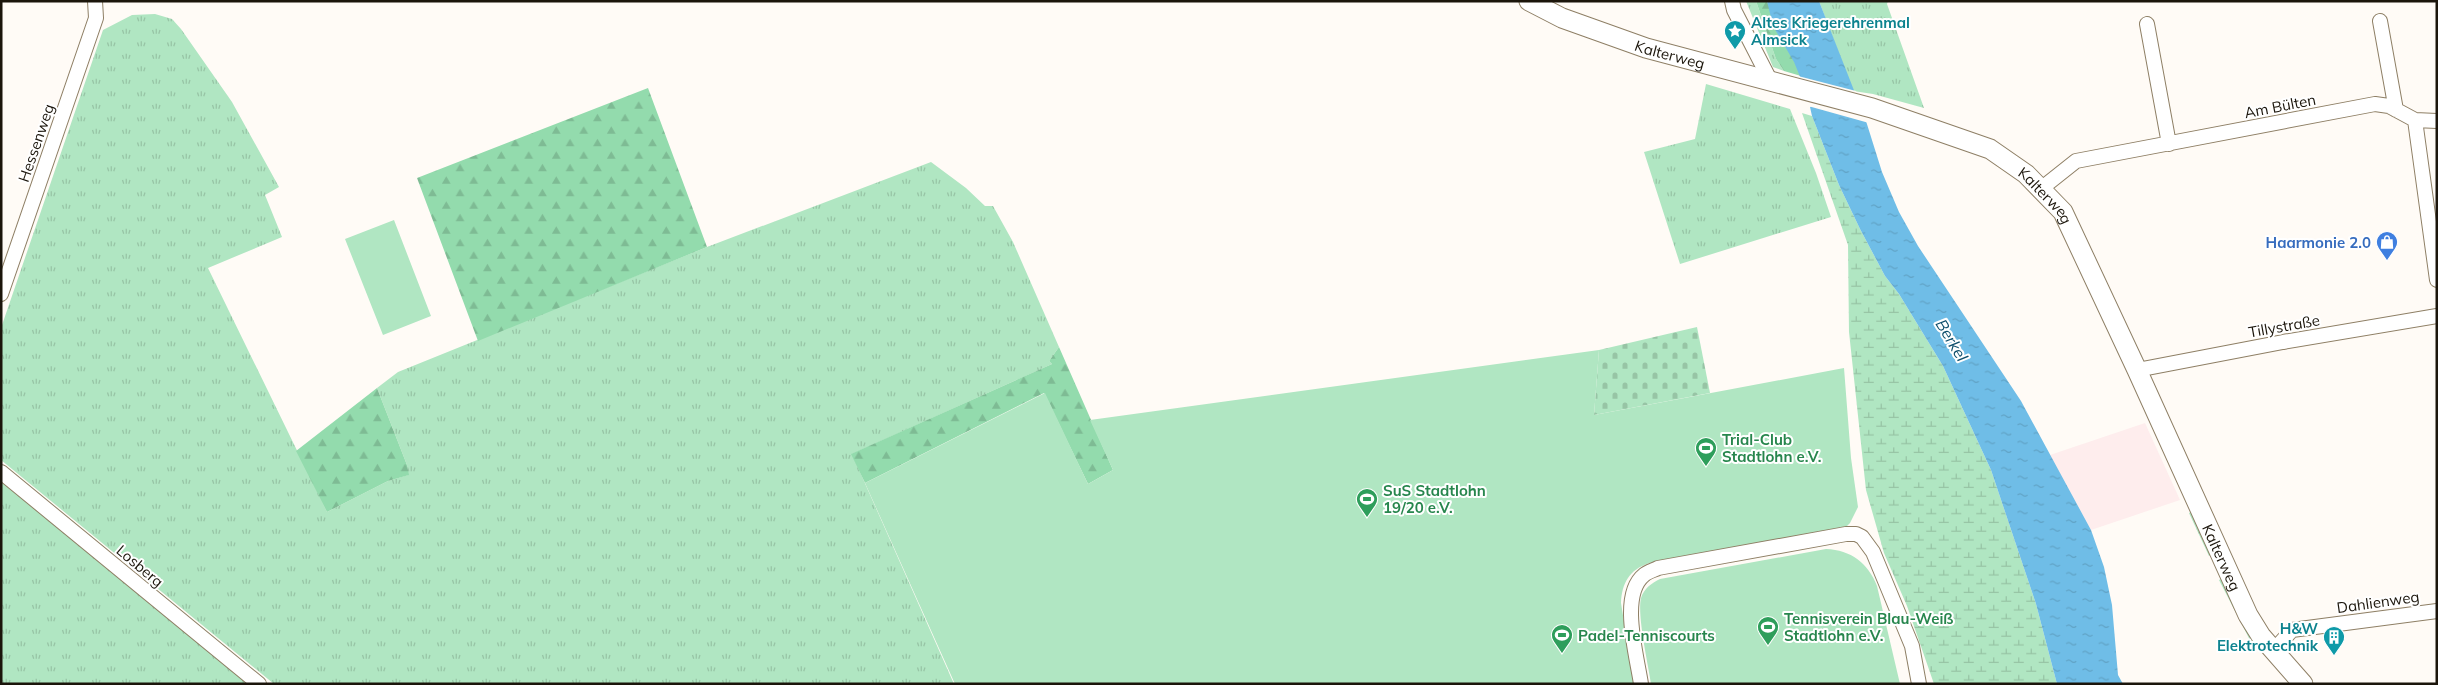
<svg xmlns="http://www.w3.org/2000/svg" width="2438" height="685" viewBox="0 0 2438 685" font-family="Mulish,sans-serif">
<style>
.commercial{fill:#feeded}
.grass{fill:url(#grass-tufts)}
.forest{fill:url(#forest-firs)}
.wetland{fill:url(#wetland-marsh)}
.cemetery{fill:url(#cemetery-stones)}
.pitch{fill:#b0e6c2}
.water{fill:url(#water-ripples)}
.pier{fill:#fffbf6}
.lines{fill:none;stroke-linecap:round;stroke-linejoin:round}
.street-casing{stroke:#8e7f65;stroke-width:16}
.secondary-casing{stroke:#8e7f65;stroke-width:21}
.street{stroke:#fff;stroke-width:14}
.secondary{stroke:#fff;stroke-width:19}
.labels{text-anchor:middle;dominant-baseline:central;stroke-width:4;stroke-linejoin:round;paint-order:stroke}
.culture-label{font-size:15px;font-weight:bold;fill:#0d838f;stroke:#fff;text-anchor:start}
.street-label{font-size:15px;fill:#1b150b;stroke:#fff}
.shop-label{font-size:15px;font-weight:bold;fill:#366cbe;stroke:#fff;text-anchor:end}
.leisure-label{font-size:15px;font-weight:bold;fill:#27864d;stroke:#fff;text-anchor:start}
.water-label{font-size:16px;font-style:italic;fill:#0e4e6b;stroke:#fff}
</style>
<defs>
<pattern id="grass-tufts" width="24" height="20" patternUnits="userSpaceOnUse" patternTransform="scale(1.25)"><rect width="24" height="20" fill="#b0e6c2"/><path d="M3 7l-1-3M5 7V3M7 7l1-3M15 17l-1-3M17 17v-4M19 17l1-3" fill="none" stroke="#97c4a5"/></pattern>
<pattern id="forest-firs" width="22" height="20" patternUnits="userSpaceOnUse" patternTransform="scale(1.25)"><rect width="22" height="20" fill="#93dbad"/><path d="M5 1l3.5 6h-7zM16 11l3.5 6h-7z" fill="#7ebb94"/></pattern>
<pattern id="wetland-marsh" width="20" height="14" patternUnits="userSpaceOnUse" patternTransform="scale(1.25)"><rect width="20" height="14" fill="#b0e6c2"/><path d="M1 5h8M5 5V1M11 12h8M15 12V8" fill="none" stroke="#97c4a5"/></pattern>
<pattern id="cemetery-stones" width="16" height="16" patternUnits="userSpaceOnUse" patternTransform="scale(1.25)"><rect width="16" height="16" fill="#b0e6c2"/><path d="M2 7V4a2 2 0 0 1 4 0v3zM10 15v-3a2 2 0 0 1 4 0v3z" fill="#97c4a5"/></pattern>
<pattern id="water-ripples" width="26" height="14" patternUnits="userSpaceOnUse" patternTransform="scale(1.25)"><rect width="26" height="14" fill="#6fbde7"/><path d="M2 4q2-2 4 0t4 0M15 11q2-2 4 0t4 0" fill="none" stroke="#60a2c5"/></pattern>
</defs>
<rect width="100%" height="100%" fill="#fffbf6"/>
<!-- commercial -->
<path class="commercial" d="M2145 423 2180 500 2091 530 2050 455Z"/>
<!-- grass -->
<path class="grass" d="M1746 1H1756L1776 59 1784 71 1773 67Z
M1819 1H1888L1887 4 1924 108 1873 94 1853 91Z
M155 14 172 19 181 29 232 102 279 187 265 195 282 237 208 268 327 512 388 481 408 475 407 465 377 388 398 372 707 247 931 162 966 188 985 206H993L1013 242 1059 347 1049 361 1052 364 852 454 954 684H274L1 460V328L103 30 132 15Z
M1706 84 1790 109 1816 173 1831 217 1680 264 1644 152 1695 139Z
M1 480 250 684H1Z
M2193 511 2212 554 2209 556 2189 513Z
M2223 578 2257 644 2253 646 2219 580Z"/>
<!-- forest -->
<path class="forest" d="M1756 1H1767L1801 76 1784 71 1776 59Z
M648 88 707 247 478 341 417 178Z
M1059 347 1113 470 1088 484 1044 393 865 483 851 454 1052 364 1049 361Z
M377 388 407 465 409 475 388 481 327 512 296 451Z"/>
<!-- wetland -->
<path class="wetland" d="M1802 113 1812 116 1839 185 1860 229 1885 276 1899 294 1943 366 1991 470 2036 604 2057 684H1934L1907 606 1884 553 1866 490 1849 332 1848 245Z"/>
<!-- cemetery -->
<path class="cemetery" d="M1697 327 1710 393 1594 415 1599 350Z"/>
<!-- pitch -->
<path class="pitch" d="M394 220 431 316 383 335 345 239Z
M1599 350 1594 415 1844 368 1851 458 1858 507 1850 523 1846 527 1649 563C1629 570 1622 583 1621 603L1634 684H955L865 483 1045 393 1088 484 1113 470 1090 420Z
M1826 549C1851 550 1868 563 1877 586L1900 684H1651C1648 663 1637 616 1641 598 1644 588 1652 583 1660 579Z"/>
<!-- water -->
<path class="water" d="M1767 1H1819L1866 121 1882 172 1899 212 1918 246 2021 401 2091 530 2104 567 2112 605 2118 675 2123 684H2057L2036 604 1991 470 1943 366 1899 294 1885 276 1860 229 1839 185 1812 116 1810 107 1812 106 1794 62 1773 26Z"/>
<!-- pier -->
<path class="pier" d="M1798 76 1856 91 1869 123 1808 106Z"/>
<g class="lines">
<!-- street casing -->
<g class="street-casing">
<path id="street" d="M1732 1 1734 10 1771 82
M2380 21 2396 110
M2147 24 2169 144
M2415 120 2437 280
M2042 188 2076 161 2375 104 2389 106 2415 120 2437 121
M1 294 96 18 95 1
M2137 370 2283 342 2437 316
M1 472 259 684
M2273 651 2292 630 2437 611
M1641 684C1637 656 1619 595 1644 575 1647 572 1654 570 1658 568L1846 534H1856L1862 537 1873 552 1912 646 1919 684"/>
</g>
<!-- secondary casing -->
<g class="secondary-casing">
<g id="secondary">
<path id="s1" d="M1529 1 1562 18 1646 48 1872 108 1990 149 2026 174 2063 212 2137 370 2248 615 2261 636 2303 684"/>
</g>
</g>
<!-- street -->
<use href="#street" class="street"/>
<!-- secondary -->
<use href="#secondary" class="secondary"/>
</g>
<!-- icons -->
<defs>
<g id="sight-pin" transform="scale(1.125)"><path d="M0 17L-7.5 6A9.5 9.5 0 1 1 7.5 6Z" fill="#0f9aa8" stroke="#fff"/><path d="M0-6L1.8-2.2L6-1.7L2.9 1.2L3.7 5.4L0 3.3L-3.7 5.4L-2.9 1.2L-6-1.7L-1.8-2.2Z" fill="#fff"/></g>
<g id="shop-pin" transform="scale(1.125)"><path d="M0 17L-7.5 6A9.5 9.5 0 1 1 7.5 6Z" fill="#3f7fe0" stroke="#fff"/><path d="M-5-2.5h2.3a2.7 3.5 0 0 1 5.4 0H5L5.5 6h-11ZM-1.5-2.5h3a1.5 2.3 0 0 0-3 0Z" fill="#fff"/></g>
<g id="stadium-pin" transform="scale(1.125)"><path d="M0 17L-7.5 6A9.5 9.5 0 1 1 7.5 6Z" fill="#2e9e5b" stroke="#fff"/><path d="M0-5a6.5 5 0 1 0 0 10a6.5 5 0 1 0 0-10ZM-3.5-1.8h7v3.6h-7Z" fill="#fff"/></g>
<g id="building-pin" transform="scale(1.125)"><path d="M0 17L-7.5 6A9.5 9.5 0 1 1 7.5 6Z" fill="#0f9aa8" stroke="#fff"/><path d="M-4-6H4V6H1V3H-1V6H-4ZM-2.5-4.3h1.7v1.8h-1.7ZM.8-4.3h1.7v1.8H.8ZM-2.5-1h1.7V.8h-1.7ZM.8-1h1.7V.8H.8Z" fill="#fff"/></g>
</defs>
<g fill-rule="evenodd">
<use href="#sight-pin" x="1735" y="31"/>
<use href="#shop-pin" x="2387" y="242"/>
<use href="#stadium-pin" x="1706" y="448"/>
<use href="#stadium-pin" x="1367" y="499"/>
<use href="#stadium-pin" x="1768" y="627"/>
<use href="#stadium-pin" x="1562" y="635"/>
<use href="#building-pin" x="2334" y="637"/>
</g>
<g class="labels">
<!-- culture labels -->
<g class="culture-label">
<text x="1751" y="22">Altes Kriegerehrenmal<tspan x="1751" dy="17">Almsick</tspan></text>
<text x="2318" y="628" text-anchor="end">H&amp;W<tspan x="2318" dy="17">Elektrotechnik</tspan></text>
</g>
<!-- street labels -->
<g class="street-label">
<text stroke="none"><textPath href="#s1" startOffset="151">Kalterweg</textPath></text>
<text transform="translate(2280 106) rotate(-11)">Am Bülten</text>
<text transform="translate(36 143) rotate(-71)">Hessenweg</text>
<text stroke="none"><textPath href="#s1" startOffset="558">Kalterweg</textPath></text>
<text transform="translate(2284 326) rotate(-10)">Tillystraße</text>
<text stroke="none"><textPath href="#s1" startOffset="962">Kalterweg</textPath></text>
<text transform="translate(140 566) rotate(40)">Losberg</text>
<text transform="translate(2378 602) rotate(-8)">Dahlienweg</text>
</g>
<!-- shop labels -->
<g class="shop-label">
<text x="2371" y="242">Haarmonie 2.0</text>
</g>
<!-- leisure labels -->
<g class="leisure-label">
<text x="1722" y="439">Trial-Club<tspan x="1722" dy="17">Stadtlohn e.V.</tspan></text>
<text x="1383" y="490">SuS Stadtlohn<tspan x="1383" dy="17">19/20 e.V.</tspan></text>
<text x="1784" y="618">Tennisverein Blau-Weiß<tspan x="1784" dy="17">Stadtlohn e.V.</tspan></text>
<text x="1578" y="635">Padel-Tenniscourts</text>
</g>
<!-- water labels -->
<g class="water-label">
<text transform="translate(1952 340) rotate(59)">Berkel</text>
</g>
</g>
<!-- border -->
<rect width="2438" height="685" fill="none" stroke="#1b150b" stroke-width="5"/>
</svg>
